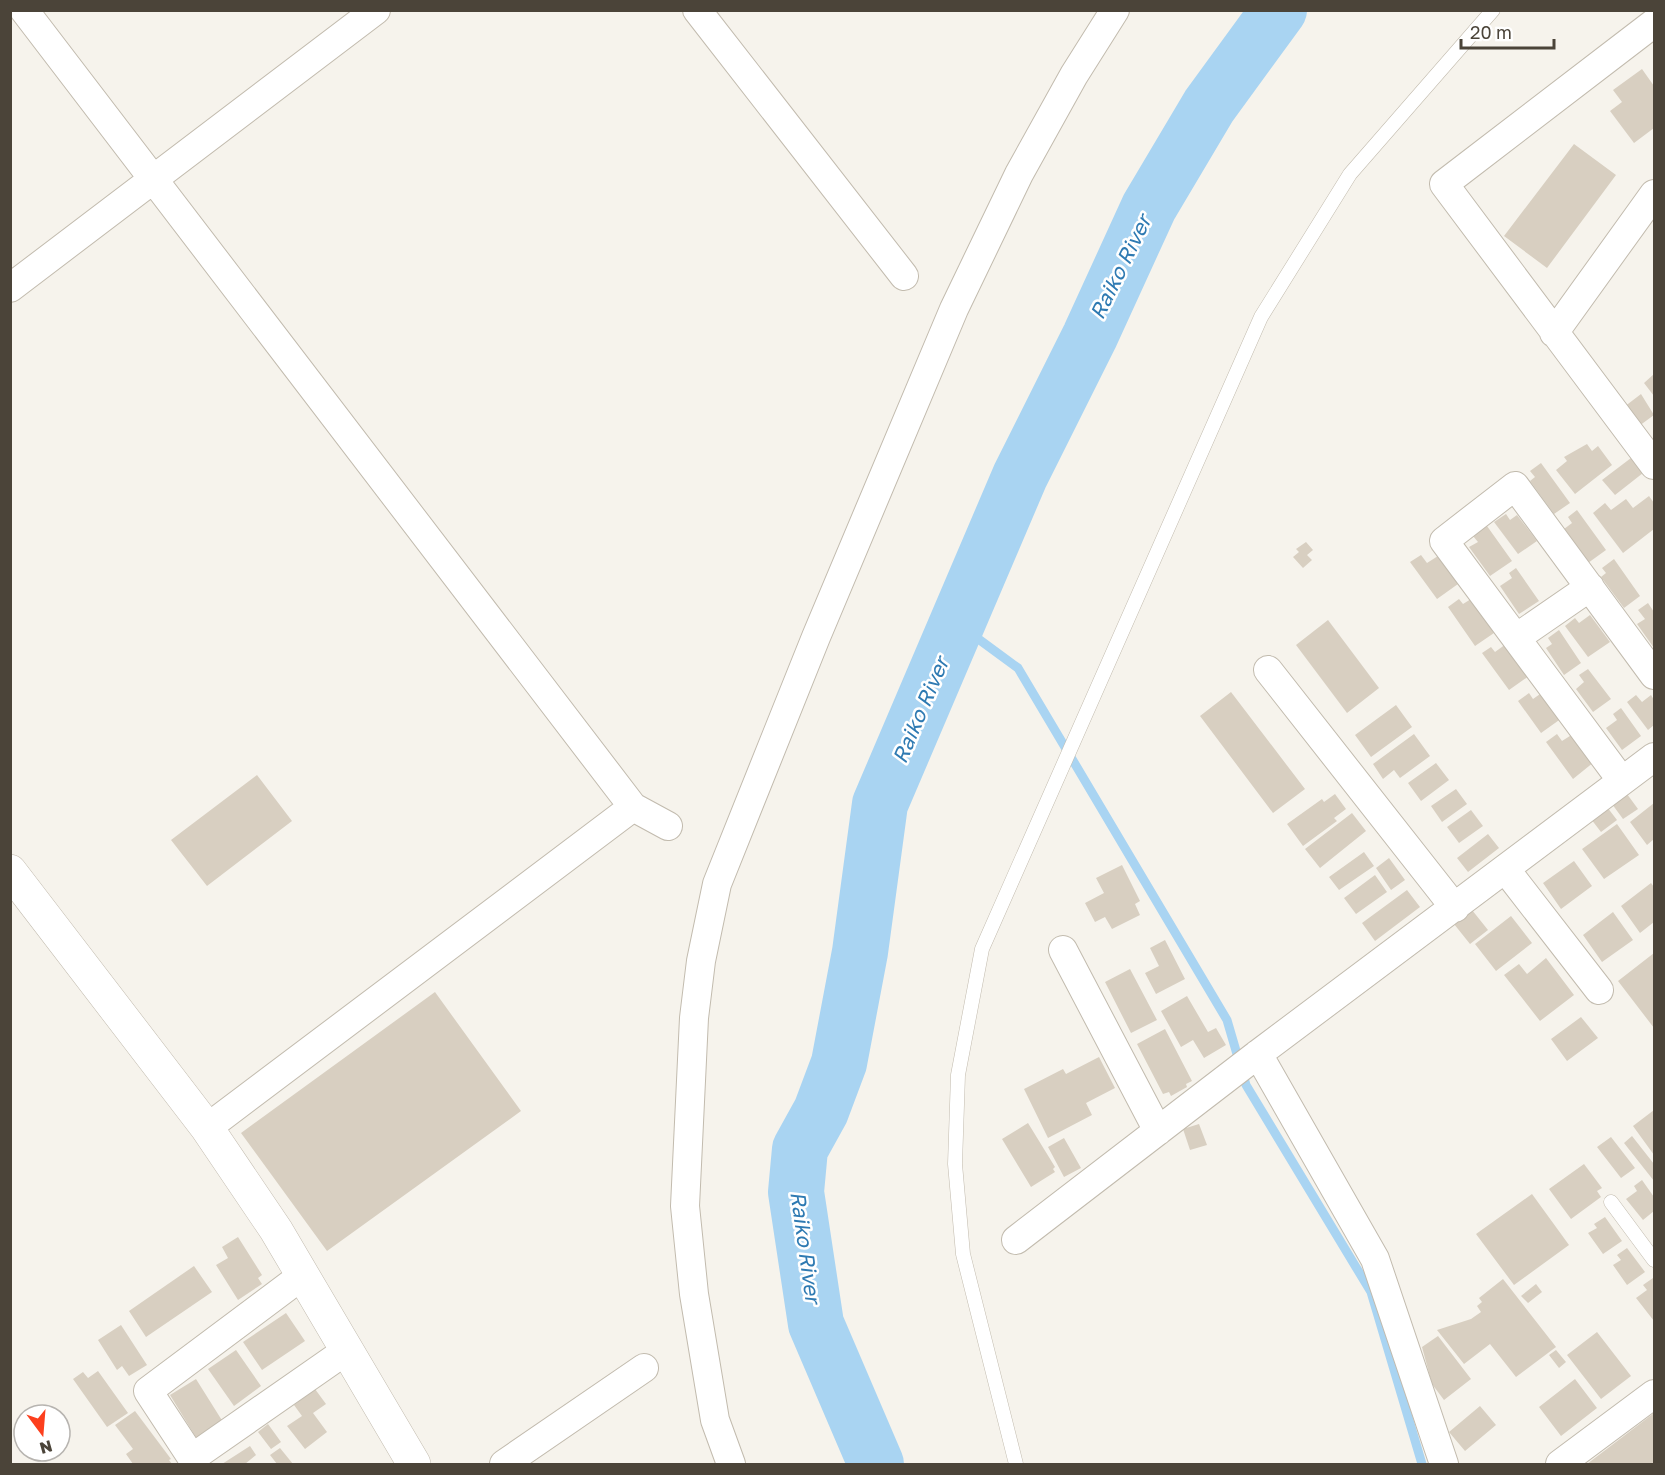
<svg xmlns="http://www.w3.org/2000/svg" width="1665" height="1475" viewBox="0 0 1665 1475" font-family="'Golos Text',sans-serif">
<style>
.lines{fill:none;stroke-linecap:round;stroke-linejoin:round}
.stream{stroke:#a9d4f2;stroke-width:9}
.river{stroke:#a9d4f2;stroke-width:56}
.building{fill:#d8cfc1}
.service-casing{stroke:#c2bbae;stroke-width:15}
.minor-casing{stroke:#c2bbae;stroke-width:30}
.tertiary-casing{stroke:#c2bbae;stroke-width:34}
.service{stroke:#fff;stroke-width:14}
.minor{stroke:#fff;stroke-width:28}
.tertiary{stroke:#fff;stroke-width:33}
.labels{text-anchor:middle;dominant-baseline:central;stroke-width:5;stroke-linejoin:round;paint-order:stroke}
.water-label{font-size:21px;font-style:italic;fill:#2e7ab2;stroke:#fff}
</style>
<rect width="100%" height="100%" fill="#f6f3ec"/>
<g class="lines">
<!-- stream -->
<path class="stream" d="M958 624 1018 668 1227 1020 1246 1085 1371 1292 1422 1464"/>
<!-- river -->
<path class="river" d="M876 1464 816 1324 796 1192 800 1149 821 1111 839 1063 860 952 880 804 1020 476 1090 336 1149 207 1209 106 1279 10"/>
</g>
<!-- building -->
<path class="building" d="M1642 69 1654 86V128L1634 143 1610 111 1622 102 1613 90Z
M1574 144 1616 175 1547 268 1504 236Z
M1654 374V396L1644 383Z
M1641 394 1654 415 1639 426 1624 407Z
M1587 444 1592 451 1598 446 1612 465 1575 494 1556 470 1567 461 1564 457Z
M1631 458 1643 473 1615 495 1602 480Z
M1541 463 1570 503 1554 514 1530 481 1535 477 1530 471Z
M1649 496 1654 503V529L1623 553 1593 513 1605 503 1611 510 1626 499 1633 508Z
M1577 510 1606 550 1588 563 1564 529 1572 523 1568 517Z
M1506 514 1510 520 1517 515 1537 541 1518 554 1494 522Z
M1487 526 1512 561 1490 576 1469 547 1478 542 1473 536Z
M1306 542 1313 550 1307 555 1312 560 1303 568 1293 557 1299 552 1296 549Z
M1421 555 1427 563 1438 556 1458 584 1437 599 1410 562Z
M1614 559 1640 596 1624 608 1601 577 1606 573 1602 568Z
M1516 568 1539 601 1519 614 1500 586 1512 578 1509 573Z
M1459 599 1463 604 1471 599 1494 633 1475 646 1448 607Z
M1648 603 1654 612V648L1637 624 1645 619 1638 610Z
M1590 615 1610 642 1588 657 1565 626 1575 618 1579 623Z
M1328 620 1379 688 1347 713 1296 645Z
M1559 630 1581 663 1564 675 1546 648 1552 644 1548 638Z
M1506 644 1529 676 1509 690 1482 653 1491 647 1495 652Z
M1588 669 1611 699 1593 712 1576 689 1584 682 1579 675Z
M1231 692 1305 789 1273 813 1200 716Z
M1543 692 1562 718 1541 733 1518 701 1529 693 1533 699Z
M1636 695 1642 702 1651 695 1654 700V725L1648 730 1627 702Z
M1396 705 1412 727 1371 757 1355 735Z
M1621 708 1641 736 1622 750 1606 728 1617 720 1613 714Z
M1414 734 1430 756 1400 778 1394 770 1383 779 1373 764Z
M1557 734 1562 741 1573 734 1594 762 1573 779 1546 742Z
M1436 763 1449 780 1421 801 1408 783Z
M257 775 292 821 207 886 171 840Z
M1456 789 1467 804 1442 822 1431 806Z
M1335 794 1346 809 1334 818 1337 821 1303 846 1287 824 1322 799 1324 802Z
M1627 794 1638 809 1623 819 1612 804Z
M1654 803V839L1647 845 1630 822Z
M1607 807 1617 820 1601 832 1591 819Z
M1471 810 1483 826 1459 843 1447 827Z
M1352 813 1366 831 1320 868 1305 849Z
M1617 824 1639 855 1604 879 1582 849Z
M1488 834 1499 848 1468 872 1457 858Z
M1364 852 1374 866 1339 890 1329 877Z
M1389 858 1405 880 1391 890 1376 868Z
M1574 861 1592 886 1561 909 1543 883Z
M1122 865 1140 901 1135 904 1140 915 1112 929 1105 917 1095 922 1085 903 1104 893 1096 878Z
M1375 875 1387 892 1356 914 1344 898Z
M1651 883 1654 887V922L1640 933 1621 906Z
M1407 890 1420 907 1375 941 1362 923Z
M1472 910 1488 930 1470 944 1454 924Z
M1613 912 1633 940 1602 962 1583 935Z
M1511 916 1532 943 1496 971 1475 944Z
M1165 940 1185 979 1156 994 1145 973 1159 966 1150 948Z
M1654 953V1028L1618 981Z
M1546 958 1574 995 1540 1021 1504 975 1519 964 1527 974Z
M1130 969 1157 1020 1131 1033 1105 982Z
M435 992 521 1111 327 1251 241 1133Z
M1187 996 1208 1032 1216 1028 1226 1045 1204 1058 1193 1040 1181 1047 1161 1011Z
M1581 1017 1598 1038 1567 1061 1551 1039Z
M1165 1029 1192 1081 1186 1084 1187 1087 1171 1096 1169 1092 1163 1094 1137 1044Z
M1099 1057 1115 1088 1086 1103 1092 1115 1048 1138 1024 1089 1063 1069 1066 1074Z
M1654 1110V1155L1633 1126Z
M1028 1123 1055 1167 1053 1169 1055 1172 1031 1187 1002 1139Z
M1199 1124 1207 1145 1190 1150 1183 1129Z
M1632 1136 1654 1164V1181L1624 1143Z
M1611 1137 1635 1168 1621 1178 1597 1147Z
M1064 1138 1081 1168 1064 1177 1048 1147Z
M1584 1164 1602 1188 1597 1191 1601 1197 1571 1219 1549 1189Z
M1642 1180 1654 1197V1211L1643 1220 1626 1199 1637 1191 1634 1186Z
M1532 1194 1569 1245 1514 1285 1476 1234Z
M1605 1217 1622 1241 1603 1254 1588 1233 1597 1228 1594 1224Z
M238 1237 262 1275 258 1278 262 1284 238 1300 216 1265 228 1258 222 1247Z
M1627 1248 1645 1272 1627 1285 1613 1265 1621 1260 1617 1255Z
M194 1266 212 1292 146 1337 129 1311Z
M1653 1278 1654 1280V1321L1636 1298 1647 1290 1643 1285Z
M1503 1279 1556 1347 1516 1377 1490 1344 1464 1364 1437 1330 1471 1319 1481 1312 1477 1306 1482 1302 1479 1298Z
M1536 1284 1542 1292 1528 1303 1521 1296Z
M286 1313 305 1341 262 1370 243 1342Z
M121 1325 147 1365 129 1376 122 1366 117 1370 98 1340Z
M1597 1332 1631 1376 1601 1399 1567 1355Z
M1438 1336 1471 1379 1444 1400 1432 1384 1422 1347Z
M236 1350 261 1386 234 1406 208 1369Z
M1556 1350 1566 1362 1559 1368 1549 1355Z
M98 1371 128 1413 107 1427 73 1379 83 1372 88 1378Z
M196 1379 223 1422 197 1439 170 1395Z
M1575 1379 1597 1408 1561 1436 1539 1407Z
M315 1389 326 1404 313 1413 327 1432 305 1449 287 1426 302 1416 294 1405Z
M1480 1406 1496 1425 1465 1451 1449 1432Z
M135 1411 171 1459 169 1460 172 1464H133L126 1454 133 1449 115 1425Z
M1654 1413V1464H1587Z
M268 1424 281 1442 271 1449 258 1432Z
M250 1446 256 1455 245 1464H222Z
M280 1448 293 1464H277L270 1455Z"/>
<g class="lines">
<!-- service casing -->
<g class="service-casing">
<path id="service" d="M1611 1202 1654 1260
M1016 1464 963 1254 955 1164 958 1075 982 949 1261 317 1350 174 1493 10"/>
</g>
<!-- minor casing -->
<g class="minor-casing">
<path id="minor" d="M24 10 633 807 207 1128
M697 10 904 276
M1654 23 1444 184 1654 465
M10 288 376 10
M1554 333 1654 194
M1516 638 1590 587
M1268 670 1455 908
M1622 781 1444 541 1515 486 1654 675
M633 807 668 826
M1506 870 1599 990
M1063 950 1158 1131
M1258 1054 1375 1259 1444 1464
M1016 1240 1258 1054 1654 757
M303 1275 148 1391 192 1458 347 1350
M504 1464 644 1368
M731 1464 715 1420 694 1294 685 1206 694 1018 701 961 717 884 816 637 954 309 1019 174 1074 75 1115 10
M1560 1464 1654 1394"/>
</g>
<!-- tertiary casing -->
<g class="tertiary-casing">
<path id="tertiary" d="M10 871 207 1128 276 1230 414 1464"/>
</g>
<!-- service -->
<use href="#service" class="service"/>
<!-- minor -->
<use href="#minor" class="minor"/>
<!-- tertiary -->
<use href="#tertiary" class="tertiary"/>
</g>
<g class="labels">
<!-- water labels -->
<g class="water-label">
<text transform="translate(1120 267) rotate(-64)">Raiko River</text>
<text transform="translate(920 710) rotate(-67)">Raiko River</text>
<text transform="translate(806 1247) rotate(82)">Raiko River</text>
</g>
</g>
<!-- border -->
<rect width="1665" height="1475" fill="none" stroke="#4b4439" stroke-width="24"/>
<!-- north arrow -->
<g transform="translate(42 1433) rotate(164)"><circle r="28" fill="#ffffff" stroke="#b7b4b0" stroke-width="1.5"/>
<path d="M0-4.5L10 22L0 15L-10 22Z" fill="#fc3f1d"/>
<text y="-9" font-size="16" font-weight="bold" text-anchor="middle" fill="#4b4439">N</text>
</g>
<!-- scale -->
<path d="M1461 39v9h93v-9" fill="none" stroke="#4b4439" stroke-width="3"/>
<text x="1470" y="39" font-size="18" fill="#4b4439" stroke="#ffffff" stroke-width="4.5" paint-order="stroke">20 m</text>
</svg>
